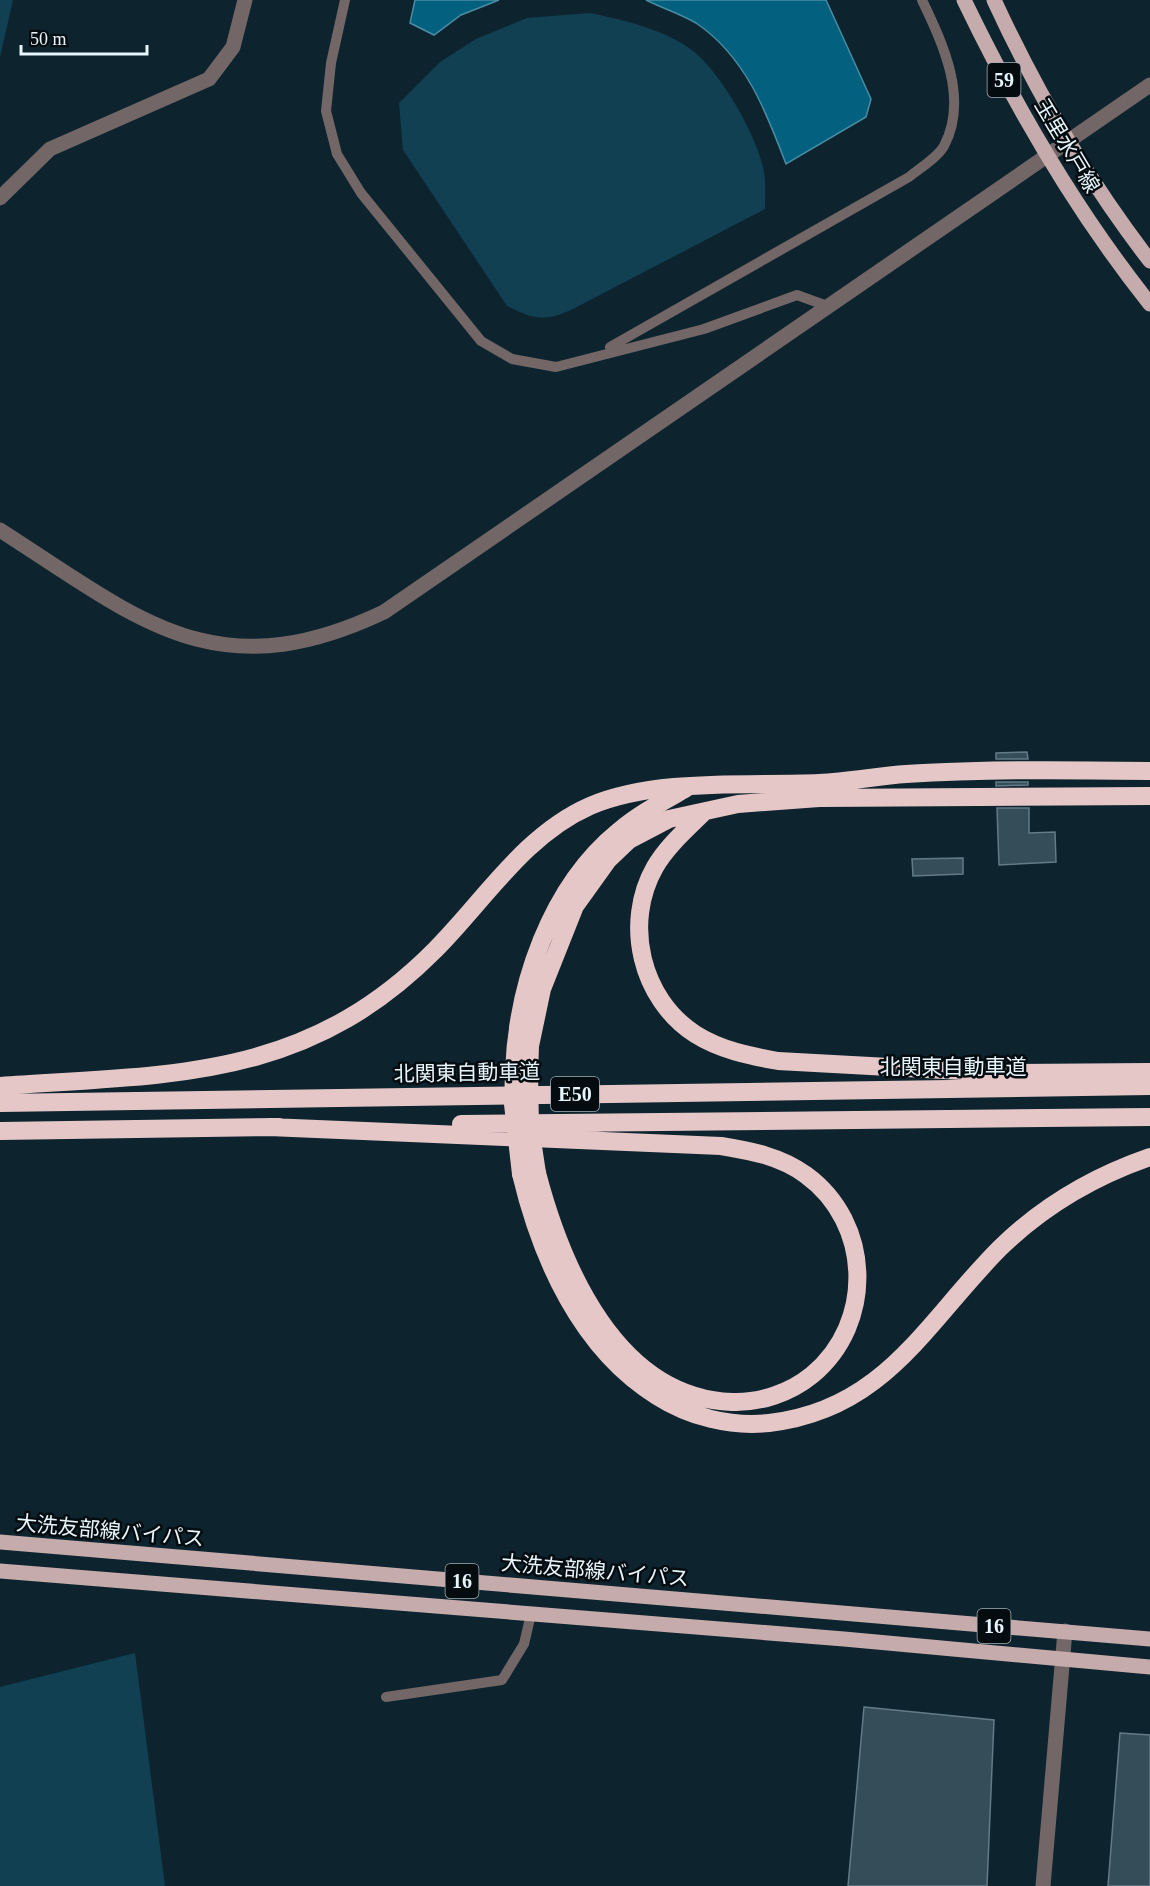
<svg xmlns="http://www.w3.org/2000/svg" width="1150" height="1886" viewBox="0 0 1150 1886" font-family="'Times New Roman','Noto Sans JP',serif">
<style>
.green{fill:#114053}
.water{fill:#04607f;stroke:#488da4;stroke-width:1.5}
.building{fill:#354d58;stroke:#627b87;stroke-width:1.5}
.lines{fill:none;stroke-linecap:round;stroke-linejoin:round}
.service{stroke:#726666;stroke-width:10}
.minor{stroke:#726666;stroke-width:15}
.tertiary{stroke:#726666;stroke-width:15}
.primary{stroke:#c5abac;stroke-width:15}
.motorway{stroke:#e6c7c8;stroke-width:18}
.motorway-bridge{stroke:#e6c7c8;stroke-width:18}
.labels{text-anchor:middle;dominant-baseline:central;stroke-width:5;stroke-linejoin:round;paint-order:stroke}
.shield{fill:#040c10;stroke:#a3afb5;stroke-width:1.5}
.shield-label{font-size:20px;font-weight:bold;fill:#e7f5fc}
.street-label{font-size:21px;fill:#e7f5fc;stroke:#040c10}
</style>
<rect width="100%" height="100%" fill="#0d242e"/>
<!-- green -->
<path class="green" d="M0 0H13L0 57Z
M590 13C623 20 665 29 693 51 721 73 758 137 764 172 766 184 765 197 765 209L571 310C543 322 534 319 507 306L403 150 399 103 440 62 476 39 527 18Z
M135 1653 165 1886H0V1687Z"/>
<!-- water -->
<path class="water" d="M415 0H499L461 15 434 35 410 23Z
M646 0H826L871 99 866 117 786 164C766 111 745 56 696 23 681 14 662 8 646 0Z"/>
<!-- building -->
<path class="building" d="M1027 752 1028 759H996V753Z
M996 782H1028V785L996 786Z
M997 808H1029V833L1055 832 1056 862 999 865Z
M963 858V874L913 876 912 859Z
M864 1707 994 1720 987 1886H848Z
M1120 1733 1150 1735V1886H1108Z"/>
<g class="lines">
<!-- service -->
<path class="service" d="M345 0 331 63 326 111 337 154 361 193 481 341 512 359 556 367 704 329 797 295 830 307
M610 347 909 177C920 168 937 158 944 146 969 99 943 44 922 0
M386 1697 502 1680 524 1644 531 1614"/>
<!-- minor -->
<path class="minor" d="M0 198 50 149 209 79 233 47 245 0"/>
<!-- tertiary -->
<path class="tertiary" d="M0 530C139 619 215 692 384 612L1150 85
M1043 1886 1065 1631"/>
<!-- primary -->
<path class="primary" d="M964 0C1016 108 1075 210 1150 304
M994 0C1036 91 1088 181 1150 261
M0 1542 1150 1639
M0 1571 844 1639 1150 1667"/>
<!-- motorway -->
<path class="motorway" d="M704 812C687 829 667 846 655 867 623 923 641 999 695 1034 720 1050 750 1056 778 1061L999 1073 1150 1072
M514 1072C517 986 550 887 619 831 639 814 662 802 685 789
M529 1074 530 1046 542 989 575 906 608 860 629 840 669 819 738 804 819 798 1150 796
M0 1086C171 1074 305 1081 435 950 484 901 524 835 590 806 655 778 748 786 819 783 848 782 877 776 906 774 987 769 1068 770 1150 771
M0 1103 1150 1086
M461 1124 1150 1117
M269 1127 721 1146C751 1151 780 1156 806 1175 872 1223 875 1323 812 1375 790 1393 760 1403 732 1402 617 1398 562 1268 537 1173
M0 1131 280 1127
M521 1174C541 1258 581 1349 657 1396 690 1417 730 1427 769 1423 885 1410 926 1322 1000 1248 1042 1207 1095 1176 1150 1157"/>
<!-- motorway-bridge -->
<path class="motorway-bridge" d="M514 1072 513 1104 521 1174
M529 1074 530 1127 537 1173"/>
</g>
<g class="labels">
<!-- shield labels -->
<g class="shield">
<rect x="987.5" y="63" width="33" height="34" rx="4.5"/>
<rect x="551" y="1077" width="48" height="34" rx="4.5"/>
<rect x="445.5" y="1564" width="33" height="34" rx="4.5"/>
<rect x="977.5" y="1609" width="33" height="34" rx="4.5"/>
</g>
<g class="shield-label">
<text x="1004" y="80">59</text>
<text x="575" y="1094">E50</text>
<text x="462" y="1581">16</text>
<text x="994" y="1626">16</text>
</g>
<!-- street labels -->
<g class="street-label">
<text transform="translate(1067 146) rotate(59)">玉里水戸線</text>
<text x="953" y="1067">北関東自動車道</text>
<text transform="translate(467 1073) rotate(-1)">北関東自動車道</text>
<text transform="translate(110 1531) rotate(5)">大洗友部線バイパス</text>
<text transform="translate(595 1571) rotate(5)">大洗友部線バイパス</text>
</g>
</g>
<!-- scale -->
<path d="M21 45v9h126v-9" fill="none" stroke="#e7f5fc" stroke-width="3"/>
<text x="30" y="45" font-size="18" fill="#e7f5fc" stroke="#040c10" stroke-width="4.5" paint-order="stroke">50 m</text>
</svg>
